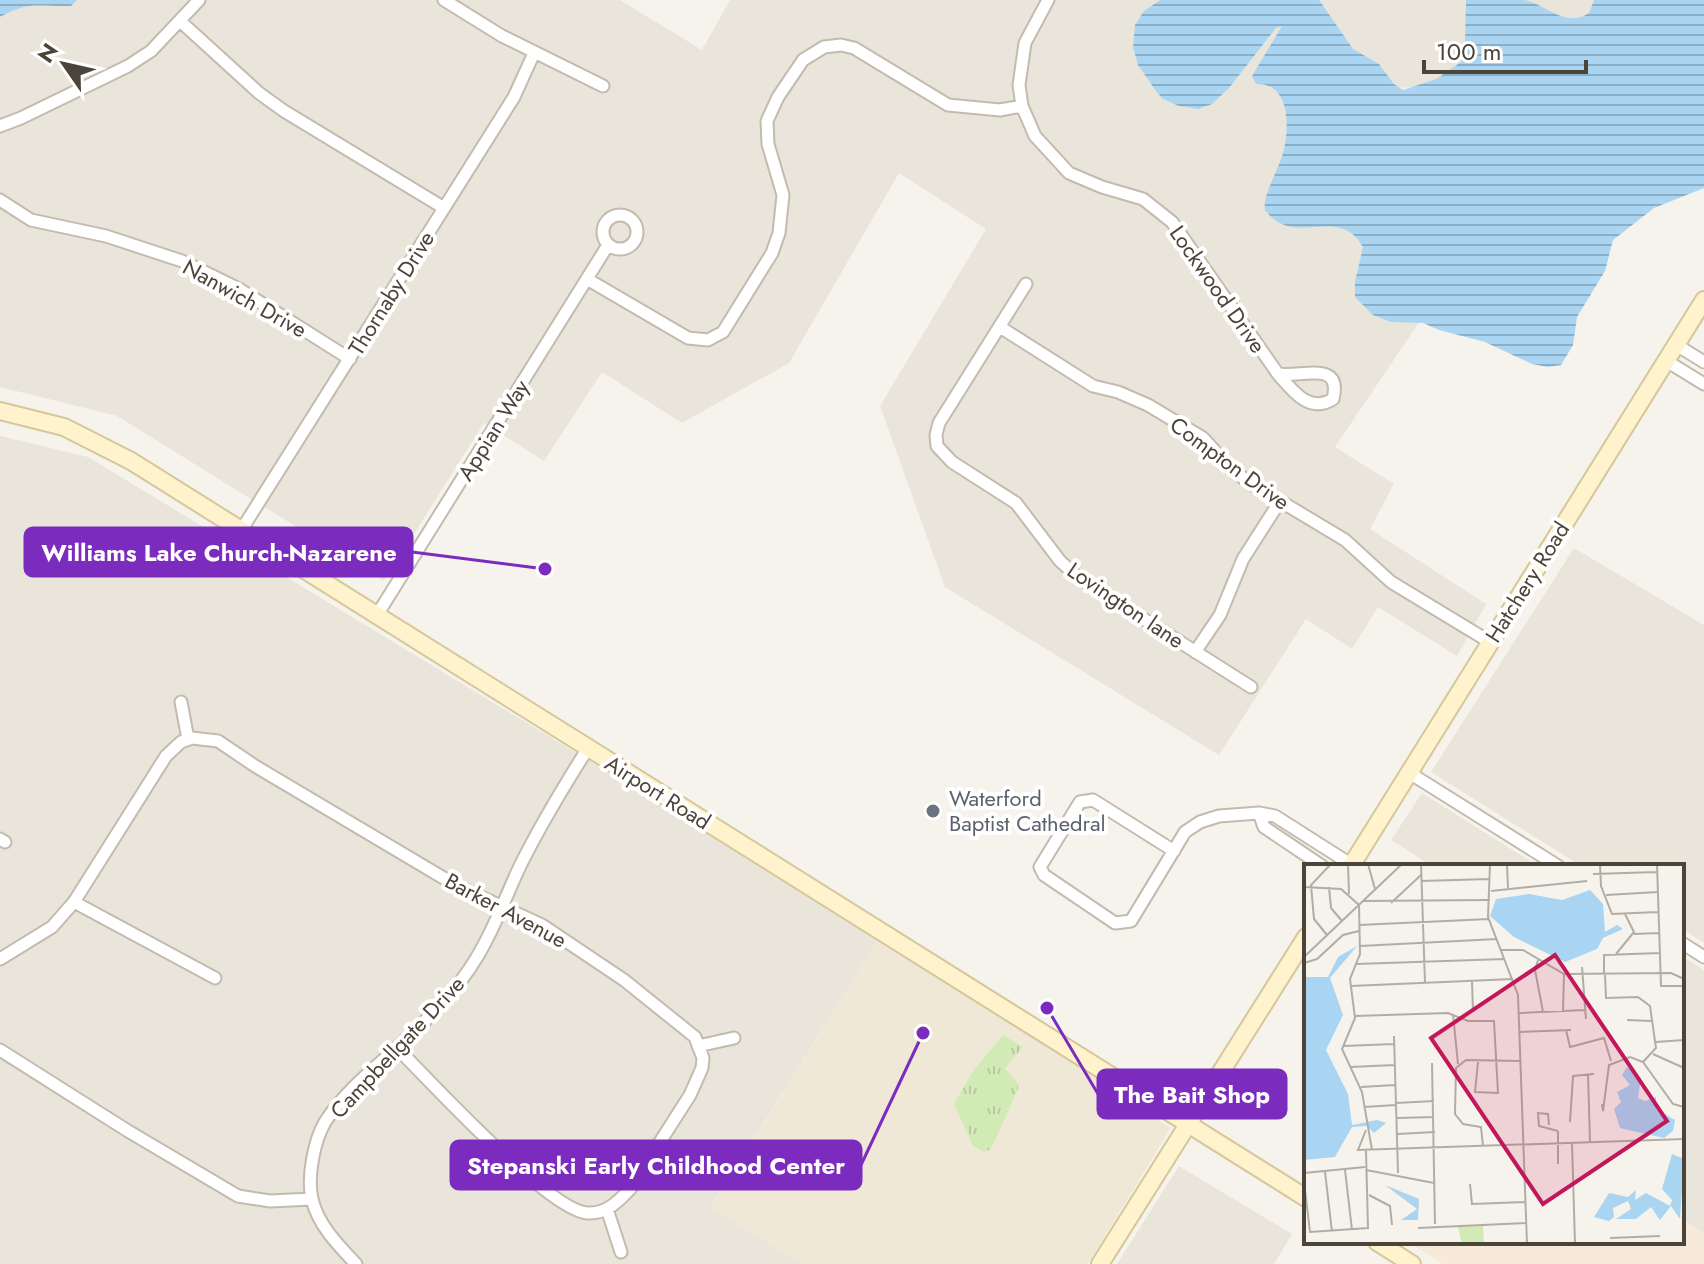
<svg xmlns="http://www.w3.org/2000/svg" width="1704" height="1264" viewBox="0 0 1704 1264" font-family="Jost,sans-serif">
<style>
.residential{fill:#eae5da}
.commercial{fill:#f7ead8}
.education{fill:#efe8d6}
.park{fill:url(#park-tufts)}
.water{fill:url(#water-rules)}
.lines{fill:none;stroke-linecap:round;stroke-linejoin:round}
.street-casing{stroke:#c2bbae;stroke-width:15}
.secondary-casing{stroke:#d6c79b;stroke-width:20}
.street{stroke:#fff;stroke-width:11}
.secondary{stroke:#fff3cd;stroke-width:16}
.worship-dot{fill:#6b7280;stroke:#fff;stroke-width:3}
.labels{text-anchor:middle;dominant-baseline:central;stroke-width:8;stroke-linejoin:round;paint-order:stroke}
.street-label{font-size:22px;fill:#4b4439;stroke:#fff}
.worship-label{font-size:22px;fill:#5b616d;stroke:#fff;text-anchor:start}
.inset-road{fill:none;stroke:#b2ada4;stroke-width:2}
.view{fill:#c2185b;fill-opacity:0.15;stroke:#c2185b;stroke-width:4}
.inset-edge{fill:none;stroke:#4b4439;stroke-width:4}
.leader{fill:none;stroke:#7b2cbf;stroke-width:3}
.callout-dot{fill:#7b2cbf;stroke:#fff;stroke-width:3}
.callout{fill:#7b2cbf;stroke:#7b2cbf;stroke-width:3}
.callout-label{font-size:24px;text-anchor:middle;font-weight:bold;fill:#fff}
</style>
<defs>
<pattern id="park-tufts" width="24" height="20" patternUnits="userSpaceOnUse" patternTransform="scale(2)"><rect width="24" height="20" fill="#d2eab5"/><path d="M3 7l-1-3M5 7V3M7 7l1-3M15 17l-1-3M17 17v-4M19 17l1-3" fill="none" stroke="#b6ca9c"/></pattern>
<pattern id="water-rules" width="6" height="5" patternUnits="userSpaceOnUse" patternTransform="scale(2)"><rect width="6" height="5" fill="#a9d4f2"/><path d="M0 2.5h6" fill="none" stroke="#8caec5"/></pattern>
</defs>
<rect width="100%" height="100%" fill="#f6f3ec"/>
<!-- residential -->
<path class="residential" d="M0 0H620L702 50 730 0H1674L1622 71 1319 94 1451 275 1335 447 1394 484 1370 529 1486 604 1457 656 1378 607 1352 649 1306 619 1219 755 945 587 880 406 986 229 899 173 789 363 682 423 602 372 544 461 484 423 384 581 117 416 0 387Z
M0 436 88 457 880 937 711 1207 801 1264H0Z
M1574 548 1704 625V943L1682 929V866H1581L1431 772Z
M1422 793 1538 866H1432L1391 840Z
M1682 956 1704 970V1233L1682 1219Z
M1179 1166 1292 1234 1274 1264H1117Z"/>
<!-- commercial -->
<path class="commercial" d="M1682 1219 1704 1233V1264H1442L1408 1242H1682Z"/>
<!-- education -->
<path class="education" d="M880 937 1171 1128 1088 1264H801L711 1208Z"/>
<!-- park -->
<path class="park" d="M1003 1035 1023 1047 1005 1068 1018 1084V1089L991 1149 984 1152 973 1146 954 1104 973 1071Z"/>
<!-- water -->
<path class="water" d="M0 0H77L71 6C38 7 30 0 0 17Z
M1160 0H1319L1353 49 1379 64 1394 84 1403 90 1436 79 1461 62 1465 45 1466 0C1484 0 1506 0 1524 0 1544 3 1566 29 1589 13L1594 0H1704V188L1654 208 1613 240 1605 271 1577 317 1573 345 1561 365 1548 367 1532 364 1485 342 1439 330 1423 323 1391 322 1373 315 1355 297V282L1363 247C1338 203 1295 250 1265 210 1262 196 1279 169 1283 153 1290 128 1290 82 1256 84L1252 76 1282 26 1276 28 1229 88 1212 104 1198 109 1179 106 1163 99 1156 91 1138 65 1133 47 1135 25 1144 11Z"/>
<g class="lines">
<!-- street casing -->
<g class="street-casing">
<path id="street" d="M444 0 502 36 603 86
M1048 0 1025 43 1019 85 1022 106 1035 136 1069 173 1102 187 1143 199 1172 222 1278 374C1293 391 1309 414 1333 399 1343 359 1300 378 1278 374
M180 21 259 93 284 111 444 208
M0 126 21 118 128 66 151 51 199 0
M0 200 31 220 106 236 182 261 239 289 350 359
M603 232a17 17 0 1 1 34 0a17 17 0 1 1-34 0Z
M587 279 688 338 708 340 723 332 772 253 779 233 783 195 768 144 767 121 778 97 803 60 824 47 841 45 854 48 948 105 1000 110 1022 106
M1026 284 939 423 936 435 937 446 952 462 1016 503 1060 561 1079 578 1251 687
M1000 327 1093 386 1118 392 1148 405 1203 438 1232 470 1250 483 1345 540 1391 582 1490 642
M1675 344 1704 362
M1665 360 1704 384
M242 529 514 97 534 53
M377 615 608 245
M1195 652 1220 615 1243 559 1280 501
M181 702 188 739
M1408 772 1558 866
M1259 813 1264 827 1322 866
M0 839 5 842
M1174 851 1093 800 1080 802 1040 867 1044 875 1115 923 1131 921 1185 832 1200 822 1219 816 1259 813 1275 816 1352 865
M74 902 215 978
M1682 943 1704 957
M0 959 52 927 74 902 166 756 181 742 192 738 218 741 255 766 457 886 542 925 624 980 695 1037 703 1058 702 1068 690 1095 630 1189C619 1201 606 1214 588 1213 550 1212 428 1079 397 1048
M698 1046 734 1038
M0 1050 128 1131 238 1196 270 1201 312 1199
M607 1209 621 1252
M356 1264C338 1245 318 1225 312 1199 307 1177 314 1141 325 1122 341 1097 365 1076 388 1056 420 1026 454 996 477 957 495 928 506 895 521 864 541 824 564 786 588 748"/>
</g>
<!-- secondary casing -->
<g class="secondary-casing">
<path id="secondary" d="M0 411 64 427 131 461 1306 1198
M1351 866 1704 300
M1377 1242 1412 1264
M1100 1264 1306 937"/>
</g>
<!-- street -->
<use href="#street" class="street"/>
<!-- secondary -->
<use href="#secondary" class="secondary"/>
</g>
<!-- markers -->
<circle class="worship-dot" cx="933" cy="811" r="8"/>
<g class="labels">
<!-- street labels -->
<g class="street-label">
<text transform="translate(1218 289) rotate(55)">Lockwood Drive</text>
<text transform="translate(391 293) rotate(-58)">Thornaby Drive</text>
<text transform="translate(245 298) rotate(29)">Nanwich Drive</text>
<text transform="translate(493 430) rotate(-58)">Appian Way</text>
<text transform="translate(1230 463) rotate(36)">Compton Drive</text>
<text transform="translate(1527 582) rotate(-58)">Hatchery Road</text>
<text transform="translate(1126 605) rotate(34)">Lovington lane</text>
<text transform="translate(658 792) rotate(32)">Airport Road</text>
<text transform="translate(506 910) rotate(28)">Barker Avenue</text>
<text transform="translate(397 1047) rotate(-47)">Campbellgate Drive</text>
</g>
<!-- worship labels -->
<g class="worship-label">
<text x="949" y="798">Waterford<tspan x="949" dy="25">Baptist Cathedral</tspan></text>
</g>
</g>
<!-- overview -->
<g transform="translate(1304 864)">
<rect width="380" height="380" fill="#f6f3ec"/>
<path d="M179 362 180 380H158L154 363Z" fill="#d2eab5"/>
<path d="M286 26 299 40 301 68 313 61 319 65 299 74 293 85 261 98 210 73 186 52 192 35 225 30 258 36ZM53 82 26 114 39 151 22 186 44 230 48 261 73 256 82 259 70 269 63 262 48 263 31 293 0 296V113H24L34 93ZM323 203 337 214 334 234 341 237 352 233V245L371 256 369 267 360 274 316 264 310 245 317 238 313 228 326 221 318 211ZM368 290 380 295 376 355 367 342 356 356 347 343 332 355H312L327 345 324 337 309 344 310 353 305 357 290 353 305 329 324 333 332 326 331 336 342 329 366 342 368 336 358 325ZM81 321 115 335 114 356H97L113 345Z" fill="#a9d4f2"/>
<path class="inset-road" d="M44 0 45 30M64 0 71 25M117 0 121 119M186 0 184 53 214 131 223 380M203 0 204 24M296 0 297 22 308 50 354 48M353 0 357 122H380M289 10 353 8M117 17 186 15M0 23 37 25 55 41 56 90 46 115 51 154 38 185 58 228 68 286M25 23 27 44 38 57M187 27 283 17M302 31 354 28M58 37 186 36M87 39 117 11M55 61 185 55M330 70 355 69M23 71 10 55 7 21 27 0M56 82 193 75M197 86H219L260 110 367 109 380 115M312 90 330 68 321 50M0 93 98 0M234 96 231 106 239 148M0 99 13 95 39 71 55 67M52 100 201 95M278 103 282 155M300 111V91L356 89M301 111 302 134 334 133 346 142 352 184 339 198M168 118 169 147M47 122 209 115M259 148 260 110M215 149 281 146M149 150 154 200M51 152 144 149 164 157H190L194 229 171 228 174 198M323 156 347 157M262 166 266 183 300 174 307 197M215 168 267 166M90 172 94 309M352 178 380 176M39 182 90 180M349 190 380 204M128 199 131 360M46 203 91 201M284 210 286 278M57 223 91 221M92 239 130 237M298 240 299 247 305 201 326 193 339 198 369 240 380 243M60 243 92 241M93 254 130 253M266 258 269 212 290 210M245 261 244 250 234 249 235 262 254 267M62 266 54 286 380 275M93 270 131 268M268 279 271 380M179 282 177 263 159 260 151 250 152 204 162 196 216 197M254 300V267M41 306 48 366M62 306 130 319M21 308 28 368M0 309 61 303M0 317 6 368 64 364 62 287M166 320 168 340 221 338M65 331 86 342 88 361M114 364 222 359M306 374 356 372"/>
<path class="view" d="M251 91 363 257 239 340 127 174Z"/>
<rect width="380" height="380" class="inset-edge"/>
</g>
<!-- callouts -->
<path class="leader" d="M545 569L412 552M1047 1008L1098 1094M923 1033L861 1165"/>
<g class="callout-dot">
<circle cx="545" cy="569" r="8"/>
<circle cx="1047" cy="1008" r="8"/>
<circle cx="923" cy="1033" r="8"/>
</g>
<g class="callout">
<rect x="25" y="528" width="387" height="48" rx="8"/>
<rect x="1098" y="1070" width="188" height="48" rx="8"/>
<rect x="451" y="1141" width="410" height="48" rx="8"/>
</g>
<g class="callout-label">
<text x="219" y="561">Williams Lake Church-Nazarene</text>
<text x="1192" y="1103">The Bait Shop</text>
<text x="656" y="1174">Stepanski Early Childhood Center</text>
</g>
<!-- north arrow -->
<g transform="translate(64 64) rotate(304)" stroke="#ffffff" stroke-width="6" paint-order="stroke">
<path d="M0-6L14 30L0 20L-14 30Z" fill="#4b4439"/>
<text y="-12" font-size="22" font-weight="bold" text-anchor="middle" fill="#4b4439">N</text>
</g>
<!-- scale -->
<path d="M1424 60v12h162v-12" fill="none" stroke="#4b4439" stroke-width="4"/>
<text x="1436" y="60" font-size="24" fill="#4b4439" stroke="#ffffff" stroke-width="6" paint-order="stroke">100 m</text>
</svg>
